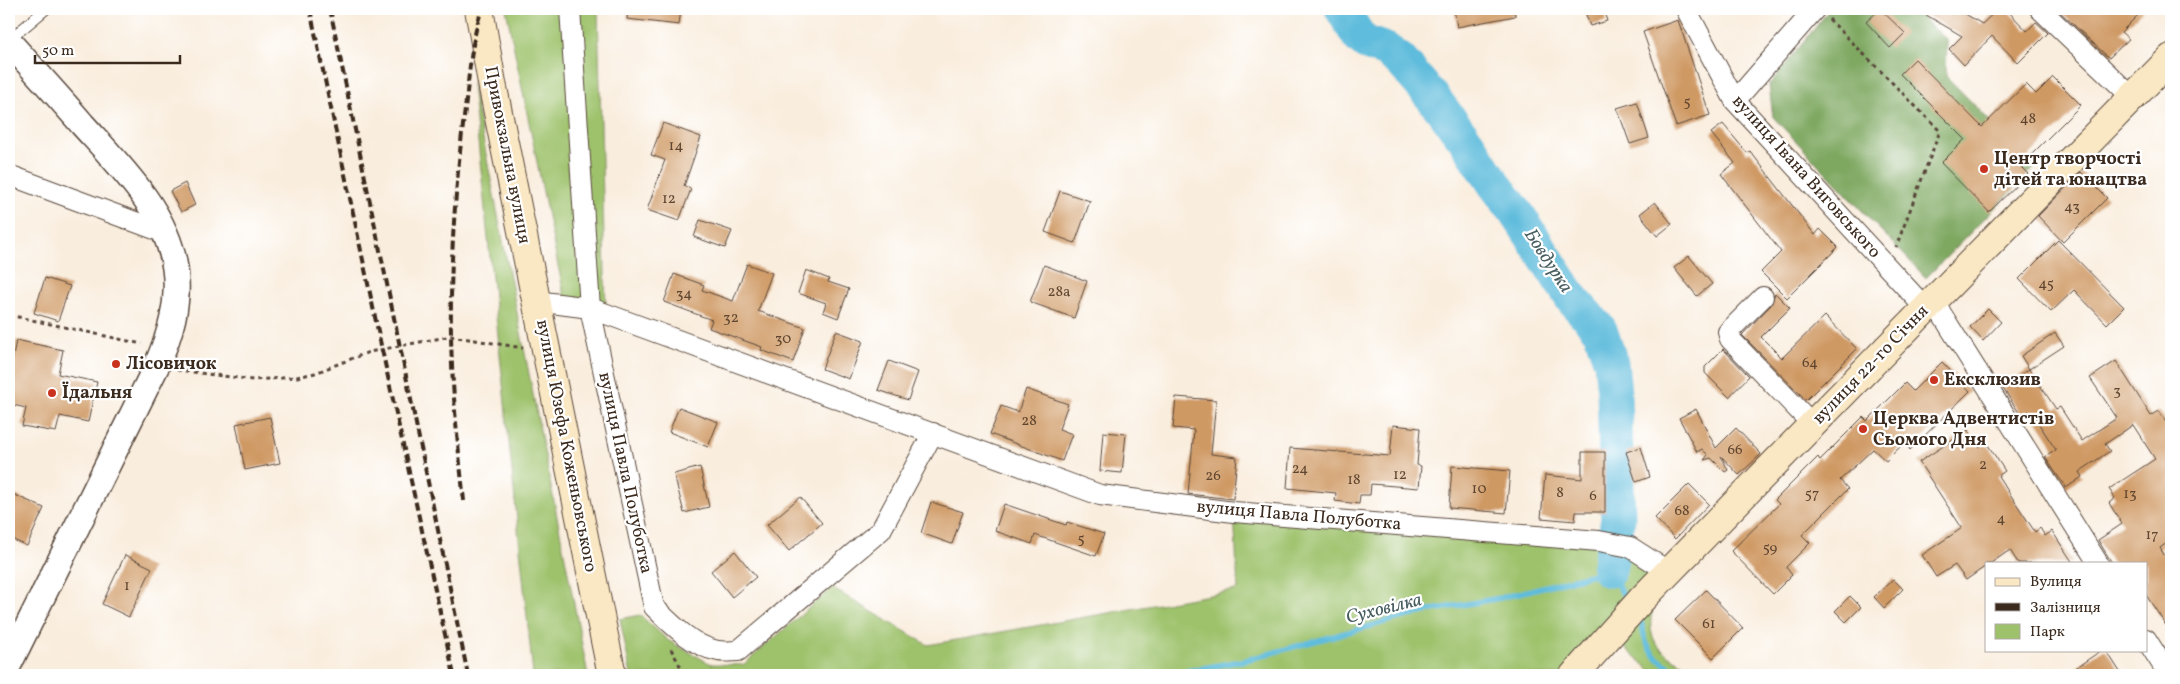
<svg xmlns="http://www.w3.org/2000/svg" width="2180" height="684" viewBox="0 0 2180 684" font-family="Vollkorn,serif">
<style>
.green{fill:#9ec26c;stroke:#6c7645}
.forest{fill:#7ea860;stroke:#5c693f}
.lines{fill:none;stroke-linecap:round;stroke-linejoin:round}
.stream{stroke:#5ebcdc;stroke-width:5.5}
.river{stroke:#5ebcdc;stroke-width:35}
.building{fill:#cf9964}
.service-casing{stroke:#58473b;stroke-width:12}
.minor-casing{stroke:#58473b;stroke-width:22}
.tertiary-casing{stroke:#58473b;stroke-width:28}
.secondary-casing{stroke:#58473b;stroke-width:30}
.path{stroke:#58473b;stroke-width:3;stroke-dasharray:4 4;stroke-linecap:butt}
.service{stroke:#fff;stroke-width:10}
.minor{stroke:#fff;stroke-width:20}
.tertiary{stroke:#fff;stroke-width:25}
.secondary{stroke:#fae7c3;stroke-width:28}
.rail{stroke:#3b2a1e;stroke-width:4;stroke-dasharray:8 4;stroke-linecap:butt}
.poi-dot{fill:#c8321e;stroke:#fff;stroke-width:2}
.labels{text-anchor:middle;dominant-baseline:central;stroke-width:4.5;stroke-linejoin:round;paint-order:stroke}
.number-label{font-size:15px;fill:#604630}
.street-label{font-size:18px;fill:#3b2a1e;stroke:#fff}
.poi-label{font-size:18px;font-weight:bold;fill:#3b2a1e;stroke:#fff;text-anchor:start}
.water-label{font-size:19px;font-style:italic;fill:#475d60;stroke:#fff}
</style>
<rect width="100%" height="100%" fill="#fff"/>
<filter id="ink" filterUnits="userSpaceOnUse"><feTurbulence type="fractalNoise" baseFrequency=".02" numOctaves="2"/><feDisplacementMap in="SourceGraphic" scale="10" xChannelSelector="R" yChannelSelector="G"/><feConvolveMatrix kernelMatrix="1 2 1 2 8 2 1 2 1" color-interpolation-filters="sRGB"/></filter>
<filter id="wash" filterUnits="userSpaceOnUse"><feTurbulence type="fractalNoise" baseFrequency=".0096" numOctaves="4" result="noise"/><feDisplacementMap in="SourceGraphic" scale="20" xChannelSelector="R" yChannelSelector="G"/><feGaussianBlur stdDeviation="1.12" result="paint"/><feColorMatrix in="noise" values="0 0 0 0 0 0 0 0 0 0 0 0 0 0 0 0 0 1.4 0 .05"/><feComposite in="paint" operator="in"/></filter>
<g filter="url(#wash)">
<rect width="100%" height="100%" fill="#f9eddd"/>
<!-- green -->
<path class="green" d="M506 9H598L606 314 566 305Z
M1335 9H1350C1365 42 1386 34 1405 57 1421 75 1438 92 1452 111 1494 167 1530 227 1569 284 1579 298 1594 309 1604 324 1611 335 1614 349 1617 363L1624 520 1623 540 1610 538 1611 518 1608 393 1605 365 1601 346 1594 332 1557 287 1462 145 1429 101 1397 66 1355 42Z
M472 83 588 675H533Z
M1234 512 1589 540 1669 572C1657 595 1638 629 1663 651 1673 661 1691 667 1704 673L1711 675H1656L1610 635 1574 675H631L620 619 640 615 669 641 711 664 743 665 832 588 928 645 1238 590Z"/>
<!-- forest -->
<path class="forest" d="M1830 9H1913L1947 40 1946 76 2035 167 1926 278 1773 117 1769 85Z"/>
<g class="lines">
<!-- stream -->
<path class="stream" d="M1637 614C1644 624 1642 634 1647 644 1654 660 1673 670 1688 675
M1166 675 1246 660 1396 619 1433 610 1500 598 1609 570 1628 603"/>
<!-- river -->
<path class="river" d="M1342 9 1359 37 1366 43 1386 50 1400 60 1433 98 1467 142 1496 186 1518 215 1573 300 1600 330 1611 363 1614 393 1618 519 1609 570"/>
</g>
<g id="blocks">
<!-- building -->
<path class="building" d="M628 9H681L679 25 627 19Z
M1454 9H1514L1515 16 1457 27Z
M1584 9H1603L1607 21 1590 26Z
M1880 9 1905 33 1890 48 1866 22Z
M1916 9H1957L1982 24 1998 9H2006L2027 31 2036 22 2048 33 2018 63 1992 36 1964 65 1949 49 1962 36Z
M2057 9H2144L2121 32 2129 39 2109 58Z
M1678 20 1710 115 1676 126 1643 32Z
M1915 59 1982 127 2026 84 2036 94 2053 77 2081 105 2020 166 2028 174 1989 212 1941 163 1965 139 1900 74Z
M1637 102 1649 138 1630 144 1617 108Z
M663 123 701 137 684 186 691 189 679 221 647 210 665 160 651 155Z
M1723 124 1747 153 1750 151 1815 235 1820 229 1838 247 1787 298 1761 272 1781 252 1721 174 1735 163 1711 133Z
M2081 172 2107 198 2063 242 2038 216Z
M185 183 195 205 181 212 170 191Z
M1060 191 1090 201 1075 243 1045 232Z
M1655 202 1672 224 1657 236 1640 214Z
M700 220 732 231 725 248 694 237Z
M2058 240 2124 307 2107 324 2074 290 2051 312 2019 279Z
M1689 256 1712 284 1697 296 1674 268Z
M747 264 772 273 758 311 805 328 793 362 761 350 762 347 709 328 712 320 664 302 674 274 704 285 702 290 733 301Z
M1044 265 1087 281 1074 318 1030 302Z
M806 270 829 279 828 282 849 289 838 318 823 312 826 303 798 293Z
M45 278 70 286 58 321 34 313Z
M1775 293 1790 308 1761 337 1782 358 1825 316 1857 349 1806 400 1742 335 1771 305Z
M1988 309 2001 322 1983 341 1970 327Z
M836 331 863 341 849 379 822 369Z
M2055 333 2064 346 2029 369 2021 356Z
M16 340 63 350 58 374 97 382 88 422 60 416 56 432 22 426 26 408 9 404V380Z
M1723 349 1749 376 1729 397 1705 373V367Z
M889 361 918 372 908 400 878 390Z
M2116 361 2151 416 2159 411 2171 429V540L2160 548 2171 566V633L2146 595V563H2112L2098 540 2122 524 2109 503 2115 498 2109 489 2155 459 2133 425 2105 444 2110 451 2079 472 2082 477 2066 488 2045 457 2056 450 2033 415 2024 420 2002 387 2029 369 2056 409 2060 407 2082 441 2117 418 2090 378Z
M1942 362 1970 391 1910 450 1905 442 1886 461 1873 449 1840 480 1848 489 1802 535 1810 543 1786 567 1792 575 1773 594 1731 551 1779 504 1775 500 1818 457 1820 460 1863 417 1867 421 1905 383 1913 391Z
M1026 389 1068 404 1059 429 1072 434 1062 461 990 434 1001 406 1018 412Z
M1176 397 1216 400 1211 454 1237 457 1233 499 1188 494 1194 430 1173 428Z
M679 407 718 422 708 447 669 432Z
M1696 409 1716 448 1736 428 1761 454 1739 475 1721 456 1728 470 1725 472 1711 458 1704 460 1708 455 1702 449 1697 452 1679 418Z
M270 417 280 463 245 470 236 424Z
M1393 425 1420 428 1417 465 1421 466 1419 488 1371 484 1370 495H1360L1359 504 1335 501 1336 493 1287 488 1290 448 1390 456Z
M1968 430 1979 447 1986 442 2005 471 1998 476 2035 532 2040 528 2045 536 2052 531 2073 563H2018L2010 550 1991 563H1986V566L1966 580 1955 565 1936 577 1922 555 1962 528 1919 462Z
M1103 432 1126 434 1122 473 1100 471Z
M1641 447 1650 477 1636 482 1626 452Z
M1582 452H1605V512H1576L1575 521 1541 518 1545 475 1582 479Z
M1452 466 1510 471 1506 513 1449 508Z
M700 467 709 507 684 513 674 474Z
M1689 484 1709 504 1675 539 1655 518Z
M13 494 44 508 27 546 9 538V503Z
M800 497 822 523 789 551 767 525Z
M931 502 963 512 952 544 921 533Z
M1004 504 1066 525 1067 522 1104 534 1096 556 1035 535 1032 544 995 531Z
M735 551 756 577 732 597 711 571Z
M125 555 152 568 129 617 102 604Z
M1893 579 1903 589 1884 608 1874 597Z
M1706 590 1743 628 1713 658 1675 620Z
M1850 596 1861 607 1846 622 1835 611Z
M2102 650H2106L2122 675H2065Z"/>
</g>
</g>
<g filter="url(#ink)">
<use href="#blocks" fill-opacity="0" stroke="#58473b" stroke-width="1"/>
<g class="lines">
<!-- service casing -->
<g class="service-casing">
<path id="service" d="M9 40 46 9"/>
</g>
<!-- minor casing -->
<g class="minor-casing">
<path id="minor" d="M570 9 590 308 654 607C671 624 694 647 718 651 725 652 732 651 738 651L881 530 933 433
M1686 9 1735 101 1926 309
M2040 9 2133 98
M1735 101 1815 9
M9 175 165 233
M1763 297 1728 332 1730 339 1813 425
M536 301 590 308 1100 495 1234 512 1599 541 1630 547 1669 572
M1934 302 2098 563
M2146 639 2169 675"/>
</g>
<!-- tertiary casing -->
<g class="tertiary-casing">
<path id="tertiary" d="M9 42C33 69 58 96 82 124 119 165 167 211 175 268 180 304 170 335 156 367L9 664"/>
</g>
<!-- secondary casing -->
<g class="secondary-casing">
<path id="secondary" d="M479 9 492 83 612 675
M1574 675 1642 599 2171 58"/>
</g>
<!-- path -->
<path class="path" d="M1829 19 1940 131 1896 247
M9 315 142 344
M177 370 253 380 297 377 315 373 369 352 451 336 523 348
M671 649 685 675"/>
<!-- service -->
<use href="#service" class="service"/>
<!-- minor -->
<use href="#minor" class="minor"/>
<!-- tertiary -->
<use href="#tertiary" class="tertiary"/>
<!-- secondary -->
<use href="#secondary" class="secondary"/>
<!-- rail -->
<path class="rail" d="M310 9 382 350 454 675
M330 9 468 675
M464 501C458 446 452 391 451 335 450 262 455 189 464 117 469 81 470 43 482 9"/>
</g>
</g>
<!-- markers -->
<g class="poi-dot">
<circle cx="1984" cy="169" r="5"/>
<circle cx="116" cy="364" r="5"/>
<circle cx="1934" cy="380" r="5"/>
<circle cx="52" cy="393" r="5"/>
<circle cx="1863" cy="429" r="5"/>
</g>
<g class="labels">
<!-- number labels -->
<g class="number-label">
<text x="1687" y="102">5</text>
<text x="2028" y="119">48</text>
<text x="676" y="146">14</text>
<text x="669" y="199">12</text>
<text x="2072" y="207">43</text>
<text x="2046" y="284">45</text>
<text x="1059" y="292">28а</text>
<text x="684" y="294">34</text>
<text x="731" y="318">32</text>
<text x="783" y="339">30</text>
<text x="1810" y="363">64</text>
<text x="2117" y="391">3</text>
<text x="1029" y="421">28</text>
<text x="1735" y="450">66</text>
<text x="1983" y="465">2</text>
<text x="1300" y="469">24</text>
<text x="1400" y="475">12</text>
<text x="1213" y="476">26</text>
<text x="1354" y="480">18</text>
<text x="1479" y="489">10</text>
<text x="1560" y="493">8</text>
<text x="1812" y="494">57</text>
<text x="2130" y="494">13</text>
<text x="1593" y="496">6</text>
<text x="1682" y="511">68</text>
<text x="2001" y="519">4</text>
<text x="2152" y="535">17</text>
<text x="1081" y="539">5</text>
<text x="1770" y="548">59</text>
<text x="127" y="586">1</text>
<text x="1709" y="624">61</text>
</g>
<!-- street labels -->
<g class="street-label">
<text transform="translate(507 155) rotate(79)">Привокзальна вулиця</text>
<text transform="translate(1806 177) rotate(48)">вулиця Івана Виговського</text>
<text transform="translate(1871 365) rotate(-46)">вулиця 22-го Січня</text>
<text transform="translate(566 446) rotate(79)">вулиця Юзефа Коженьовського</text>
<text transform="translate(625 473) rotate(78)">вулиця Павла Полуботка</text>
<text transform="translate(1299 516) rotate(5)">вулиця Павла Полуботка</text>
</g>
<!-- poi labels -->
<g class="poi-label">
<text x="1994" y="159">Центр творчості<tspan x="1994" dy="21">дітей та юнацтва</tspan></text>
<text x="126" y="364">Лісовичок</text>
<text x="1944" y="380">Ексклюзив</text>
<text x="62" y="393">Їдальня</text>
<text x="1873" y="419">Церква Адвентистів<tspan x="1873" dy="21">Сьомого Дня</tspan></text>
</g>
<!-- water labels -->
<g class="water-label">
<text transform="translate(1548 261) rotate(57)">Бовдурка</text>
<text transform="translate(1384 609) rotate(-14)">Суховілка</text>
</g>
</g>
<!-- margin -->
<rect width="2180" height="684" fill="none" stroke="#fff" stroke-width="30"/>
<!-- legend -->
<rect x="1985" y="562" width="162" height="90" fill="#ffffff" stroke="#b1aaa5"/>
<rect x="1995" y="578" width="25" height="8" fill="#fae7c3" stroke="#b1aaa5"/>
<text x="2030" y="586" font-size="15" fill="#3b2a1e">Вулиця</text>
<rect x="1995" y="603" width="25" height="8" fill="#3b2a1e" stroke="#b1aaa5"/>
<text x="2030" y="612" font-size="15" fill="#3b2a1e">Залізниця</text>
<rect x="1995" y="624" width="25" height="15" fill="#9ec26c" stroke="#b1aaa5"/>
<text x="2030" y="636" font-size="15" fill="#3b2a1e">Парк</text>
<!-- scale -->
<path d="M35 55v8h145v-8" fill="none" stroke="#3b2a1e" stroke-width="2.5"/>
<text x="42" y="55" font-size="15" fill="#3b2a1e" stroke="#ffffff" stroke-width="4" paint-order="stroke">50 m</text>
</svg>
